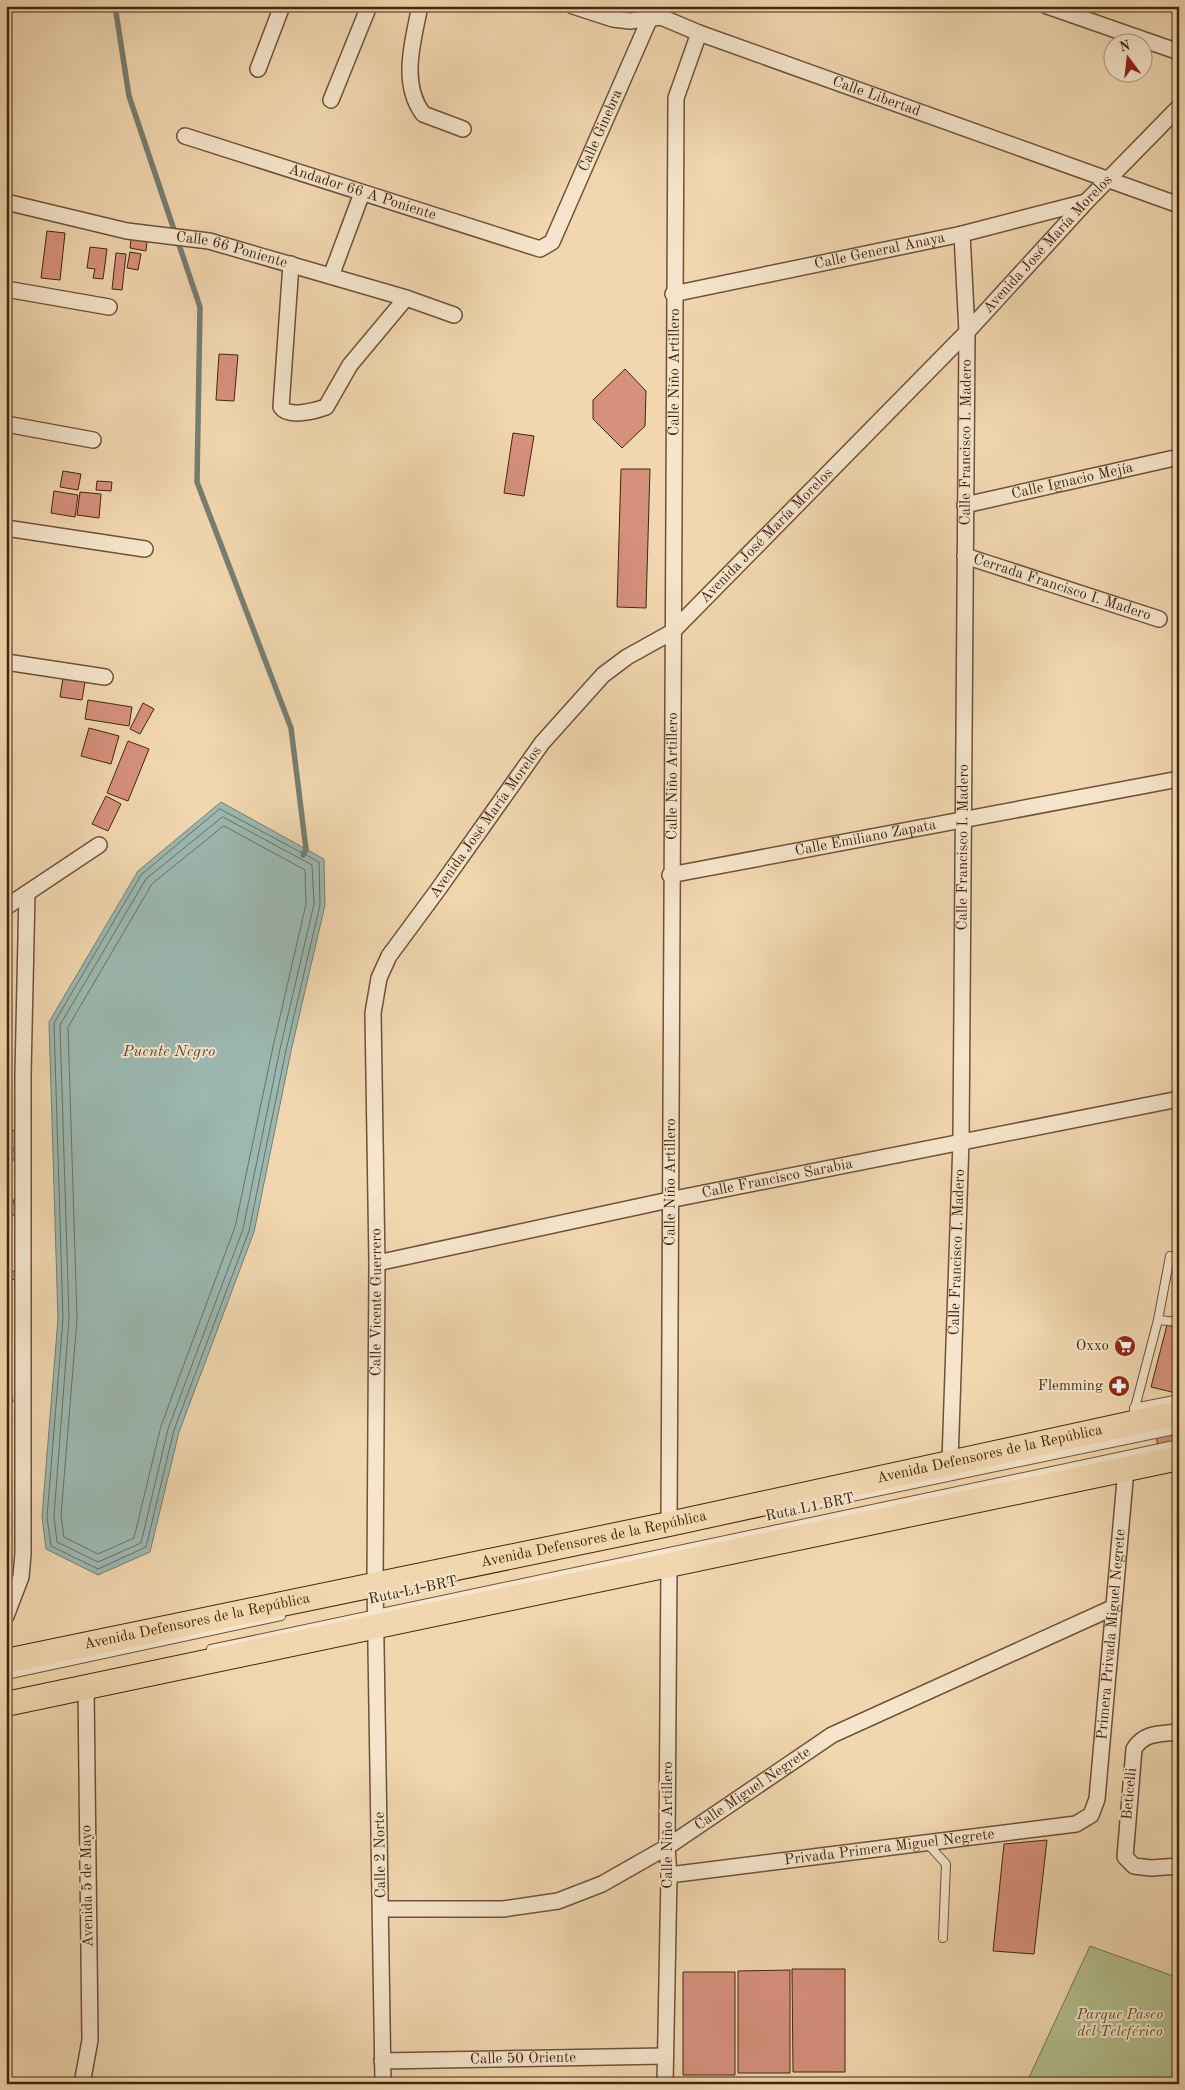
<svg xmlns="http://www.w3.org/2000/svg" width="1185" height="2090" viewBox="0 0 1185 2090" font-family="'Old Standard TT',serif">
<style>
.green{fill:#b3bf90;stroke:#7a7250}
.water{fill:#9bb8b1;stroke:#777e71}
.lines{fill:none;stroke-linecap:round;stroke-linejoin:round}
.shore{stroke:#6e6f61;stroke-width:1}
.stream{stroke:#777e71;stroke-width:5.5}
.building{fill:#d6907e;stroke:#422611}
.lane-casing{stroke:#6e5239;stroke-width:10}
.street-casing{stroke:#6e5239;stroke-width:18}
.primary-casing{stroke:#422611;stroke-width:26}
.lane{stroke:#f6e5cc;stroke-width:8}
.street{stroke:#f6e5cc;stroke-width:15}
.primary{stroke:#f1d7b0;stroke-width:24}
.labels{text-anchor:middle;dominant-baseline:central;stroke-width:4;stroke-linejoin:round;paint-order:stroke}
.street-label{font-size:15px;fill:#422611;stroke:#f6e5cc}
.poi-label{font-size:15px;fill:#422611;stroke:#f6e5cc;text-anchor:end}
.park-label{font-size:15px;font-style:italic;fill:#5e4c31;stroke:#f6e5cc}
.water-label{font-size:16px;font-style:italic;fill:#584a39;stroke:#f6e5cc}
</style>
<rect width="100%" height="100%" fill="#f1d7b0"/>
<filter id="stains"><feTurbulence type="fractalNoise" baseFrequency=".004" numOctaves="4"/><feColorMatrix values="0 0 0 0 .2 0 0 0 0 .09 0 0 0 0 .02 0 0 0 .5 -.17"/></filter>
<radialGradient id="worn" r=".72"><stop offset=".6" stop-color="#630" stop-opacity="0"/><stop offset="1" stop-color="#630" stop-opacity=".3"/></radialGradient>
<!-- green -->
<path class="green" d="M1090 1946 1179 1978V2084H1026Z"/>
<!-- water -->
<path class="water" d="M221 802 324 859 325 905 291 1051 254 1232 179 1432 150 1552 98 1575 46 1549 42 1516 58 1319 49 1022 138 871Z"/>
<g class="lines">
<!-- shore -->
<path class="shore" d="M220 809 319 862 320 905 286 1050 249 1231 174 1430 146 1547 98 1569 51 1546 47 1517 63 1319 54 1023 141 875Z
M223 817 312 865 314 904 280 1049 243 1229 168 1429 141 1543 98 1562 57 1542 54 1516 69 1319 60 1025 146 879Z
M224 826 305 870 306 904 273 1047 235 1227 161 1426 134 1538 98 1554 64 1537 61 1516 77 1319 68 1027 152 884Z"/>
<!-- stream -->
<path class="stream" d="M115 6 129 96 200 307 197 482 291 728 306 849 303 855"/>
</g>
<!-- building -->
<path class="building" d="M47 231 65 233 60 280 41 278Z
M131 239 147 241 146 251 130 248Z
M90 247 107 249 103 279 93 278 95 269 87 268Z
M130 252 141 254 138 270 127 268Z
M116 253 126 254 122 290 112 289Z
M219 354 238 355 234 401 216 400Z
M625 369 646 391 645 426 622 448 593 419V400Z
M513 433 534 436 524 496 504 493Z
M621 469H650L646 608 617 607Z
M63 471 81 474 78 490 60 487Z
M97 481 112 482 111 491 96 490Z
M54 491 78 495 75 517 51 513Z
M80 492 101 494 99 518 77 515Z
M63 678 85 682 82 700 60 697Z
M88 700 132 707 129 726 85 719Z
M143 703 154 709 140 734 130 729Z
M89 728 119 736 111 764 81 756Z
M128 741 149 749 128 801 107 793Z
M106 796 121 804 108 831 92 824Z
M17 1130 19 1148 6 1149V1131Z
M18 1150 19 1160H6V1151Z
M14 1200 15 1215 6 1216V1201Z
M15 1271 16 1279 6 1281V1272Z
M1167 1325 1179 1328V1381L1176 1393 1151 1387Z
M11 1391 13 1402 6 1404V1392Z
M1179 1431V1441L1158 1446 1156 1436Z
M1047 1840 1034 1954 993 1951 1004 1844Z
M792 1969H845V2072H793Z
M790 1970V2073H738V1971Z
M683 1972H735V2075H683Z"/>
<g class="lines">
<!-- lane casing -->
<g class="lane-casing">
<path id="lane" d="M1158 1320 1170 1256
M1134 1408 1179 1399
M1132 1419 1158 1320 1179 1322
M794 1509 1179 1429
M211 1649 1179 1444
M6 1675 281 1616
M927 1843 946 1864 943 1938"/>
</g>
<!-- street casing -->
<g class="street-casing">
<g id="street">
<path d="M420 6C413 41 400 83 423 114L463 129"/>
<path id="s1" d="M573 6 613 19 630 21 661 17 699 33 1179 205"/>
<path d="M1047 6 1179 52"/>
<path d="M258 69 282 6"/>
<path d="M331 100 369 6"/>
<path id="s2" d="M185 136 540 249 552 242 650 18 652 6"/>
<path id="s3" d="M6 202 127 231 209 241 406 298 454 315"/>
<path d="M291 264 281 407C288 418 315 411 326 407L350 365 406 298"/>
<path d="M331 276 362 193"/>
<path d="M6 289 109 307"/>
<path id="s4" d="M673 294 962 234 1086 202"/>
<path d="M6 424 93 440"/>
<path id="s5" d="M965 505 1179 457"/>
<path d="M6 528 145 549"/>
<path id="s6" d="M965 556 1159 619"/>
<path d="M6 662 105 677"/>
<path id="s7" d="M670 875 1179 779"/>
<path d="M6 907 99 845"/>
<path id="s8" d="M377 1263 669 1200 1179 1099"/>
<path id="s9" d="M950 1461 961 1141 967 332 962 234"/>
<path id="s10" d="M669 1524 676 98 699 33"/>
<path d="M6 1616 21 1577 23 1554V1074L27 893"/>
<path d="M1179 1732C1161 1734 1144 1732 1134 1749L1125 1857 1134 1866 1151 1868 1179 1866"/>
<path id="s11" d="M669 1875 1076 1824 1091 1815 1097 1799 1126 1469"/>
<path id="s12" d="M382 1909H503L558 1901 602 1884 667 1847 832 1735 1112 1608"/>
<path id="s13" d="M382 2061 665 2056"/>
<path d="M82 2084 90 2040 86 1687"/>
<path id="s14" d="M383 2084 375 1583 377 1263 373 1013 379 978 389 956 437 891 542 743 603 675 627 657 672 632 967 332 1086 202 1179 107"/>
<path d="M665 2084 669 1875 667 1847 669 1566"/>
</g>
</g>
<!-- primary casing -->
<g class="primary-casing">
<g id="primary">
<path id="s15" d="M6 1661 669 1524 1179 1413"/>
<path d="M6 1704 1179 1458"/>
</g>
</g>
<!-- lane -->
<use href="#lane" class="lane"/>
<!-- street -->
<use href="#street" class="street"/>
<!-- primary -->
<use href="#primary" class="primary"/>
</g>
<!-- icons -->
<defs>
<g id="supermarket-disc" transform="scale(1.125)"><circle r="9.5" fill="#8f2418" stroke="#f6e5cc"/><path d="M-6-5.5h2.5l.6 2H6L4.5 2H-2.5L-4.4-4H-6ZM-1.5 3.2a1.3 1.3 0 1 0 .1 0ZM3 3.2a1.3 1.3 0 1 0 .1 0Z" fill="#fff"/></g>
<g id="pharmacy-disc" transform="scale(1.125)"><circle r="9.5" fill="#8f2418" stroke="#f6e5cc"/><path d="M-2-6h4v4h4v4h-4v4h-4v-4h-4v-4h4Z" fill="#fff"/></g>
</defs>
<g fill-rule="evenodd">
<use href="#supermarket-disc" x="1125" y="1346"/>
<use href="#pharmacy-disc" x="1119" y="1386"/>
</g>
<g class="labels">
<!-- street labels -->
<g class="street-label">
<text stroke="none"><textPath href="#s1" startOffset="320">Calle Libertad</textPath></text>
<text stroke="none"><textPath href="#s2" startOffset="508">Calle Ginebra</textPath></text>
<text stroke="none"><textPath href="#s2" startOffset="186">Andador 66 A Poniente</textPath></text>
<text stroke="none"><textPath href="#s14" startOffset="2106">Avenida José María Morelos</textPath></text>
<text stroke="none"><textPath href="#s3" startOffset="231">Calle 66 Poniente</textPath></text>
<text stroke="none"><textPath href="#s4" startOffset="211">Calle General Anaya</textPath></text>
<text stroke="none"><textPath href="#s10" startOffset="1152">Calle Niño Artillero</textPath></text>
<text stroke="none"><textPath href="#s9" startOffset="1019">Calle Francisco I. Madero</textPath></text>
<text stroke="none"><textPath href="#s5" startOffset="110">Calle Ignacio Mejía</textPath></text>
<text stroke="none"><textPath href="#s14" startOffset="1701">Avenida José María Morelos</textPath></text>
<text stroke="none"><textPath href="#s6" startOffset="102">Cerrada Francisco I. Madero</textPath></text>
<text stroke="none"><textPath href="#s10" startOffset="748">Calle Niño Artillero</textPath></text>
<text stroke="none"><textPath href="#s14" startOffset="1296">Avenida José María Morelos</textPath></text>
<text stroke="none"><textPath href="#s7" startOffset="199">Calle Emiliano Zapata</textPath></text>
<text stroke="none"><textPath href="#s9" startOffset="614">Calle Francisco I. Madero</textPath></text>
<text stroke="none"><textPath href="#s8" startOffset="409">Calle Francisco Sarabia</textPath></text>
<text stroke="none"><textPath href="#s10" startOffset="342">Calle Niño Artillero</textPath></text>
<text stroke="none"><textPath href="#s9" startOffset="209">Calle Francisco I. Madero</textPath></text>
<text stroke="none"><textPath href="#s14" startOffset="782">Calle Vicente Guerrero</textPath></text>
<text stroke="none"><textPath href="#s15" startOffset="1005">Avenida Defensores de la República</textPath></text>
<text transform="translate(810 1508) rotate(-12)">Ruta L1 BRT</text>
<text stroke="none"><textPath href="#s15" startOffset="600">Avenida Defensores de la República</textPath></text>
<text transform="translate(413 1591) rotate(-12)">Ruta L1 BRT</text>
<text stroke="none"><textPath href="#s15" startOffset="195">Avenida Defensores de la República</textPath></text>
<text stroke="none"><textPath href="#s11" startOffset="610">Primera Privada Miguel Negrete</textPath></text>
<text stroke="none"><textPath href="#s12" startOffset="402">Calle Miguel Negrete</textPath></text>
<text transform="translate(1130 1794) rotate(-85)">Beticelli</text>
<text transform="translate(668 1825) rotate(-90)">Calle Niño Artillero</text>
<text stroke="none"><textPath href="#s11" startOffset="222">Privada Primera Miguel Negrete</textPath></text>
<text transform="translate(381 1855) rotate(-91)">Calle 2 Norte</text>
<text transform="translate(88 1886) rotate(-91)">Avenida 5 de Mayo</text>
<text stroke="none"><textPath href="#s13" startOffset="141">Calle 50 Oriente</textPath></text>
</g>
<!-- poi labels -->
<g class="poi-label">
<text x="1109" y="1346">Oxxo</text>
<text x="1103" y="1386">Flemming</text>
</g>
<!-- park labels -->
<g class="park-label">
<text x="1120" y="2015">Parque Paseo<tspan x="1120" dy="17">del Teleférico</tspan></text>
</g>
<!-- water labels -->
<g class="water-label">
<text x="169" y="1052">Puente Negro</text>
</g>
</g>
<!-- margin -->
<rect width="1185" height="2090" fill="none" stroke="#f1d7b0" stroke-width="25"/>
<rect x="8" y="8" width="1170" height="2075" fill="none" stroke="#422611" stroke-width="2.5"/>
<rect x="12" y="12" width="1160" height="2065" fill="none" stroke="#422611"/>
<!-- north arrow -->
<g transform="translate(1128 58) rotate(345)"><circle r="24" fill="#f6e5cc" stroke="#ae9981"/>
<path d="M0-4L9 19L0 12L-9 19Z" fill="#8f2418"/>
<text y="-8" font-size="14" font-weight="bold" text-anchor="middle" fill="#422611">N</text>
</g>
<rect width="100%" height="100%" filter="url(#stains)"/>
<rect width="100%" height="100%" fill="url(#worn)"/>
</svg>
